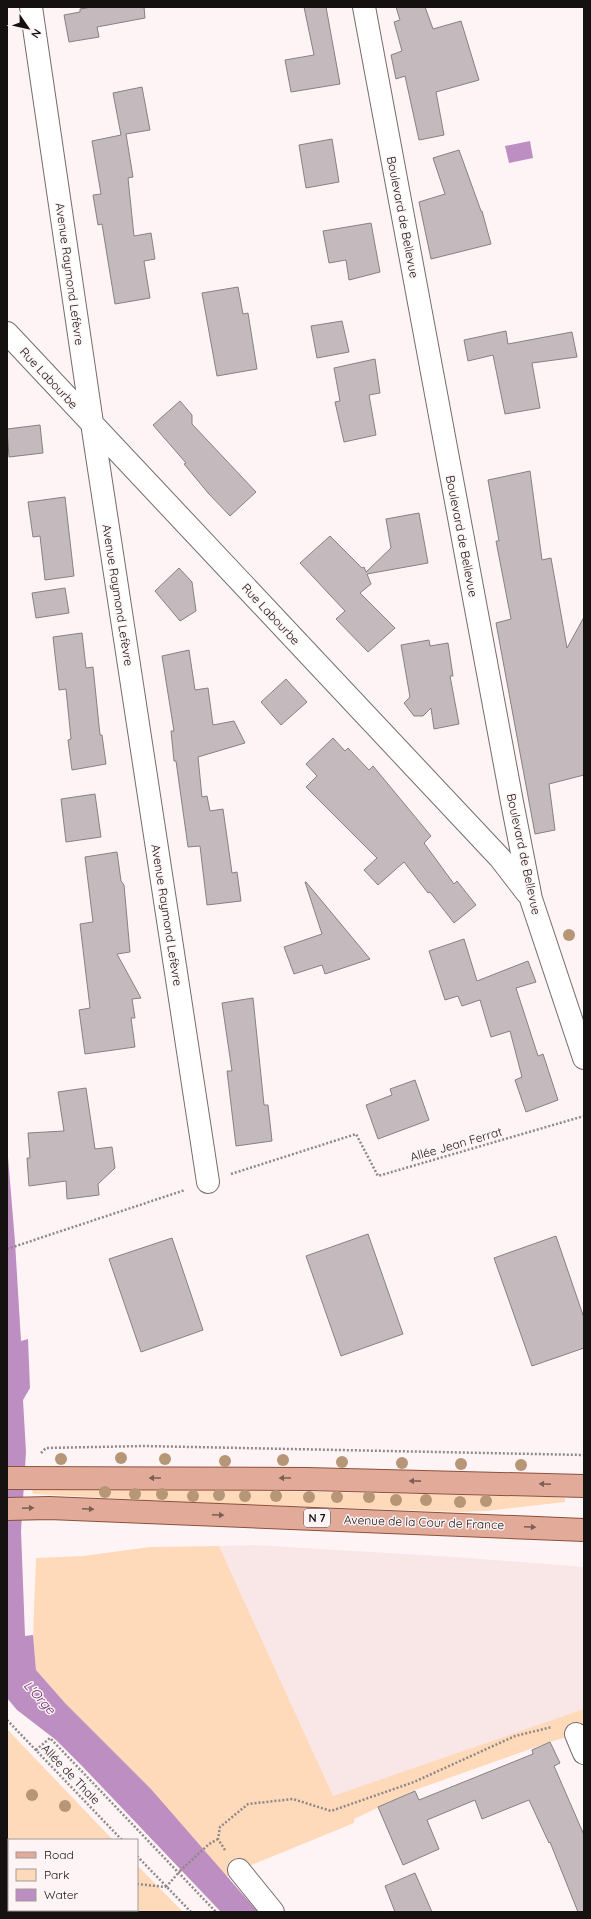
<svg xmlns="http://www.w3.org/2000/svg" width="591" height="1919" viewBox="0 0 591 1919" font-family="Quicksand,sans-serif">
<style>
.built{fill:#f9e6e7}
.green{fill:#fedaba}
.water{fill:#bc8ec1}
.building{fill:#c4babe;stroke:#888084}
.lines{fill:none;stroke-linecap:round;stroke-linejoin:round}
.minor-casing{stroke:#766c6d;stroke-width:24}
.major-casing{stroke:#8e503d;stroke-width:24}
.path{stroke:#8f8889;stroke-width:2.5;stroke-dasharray:2 2;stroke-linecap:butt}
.minor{stroke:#fff;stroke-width:22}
.major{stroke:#e2aa98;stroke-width:22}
.path-bridge{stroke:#8f8889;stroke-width:2.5;stroke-dasharray:2 2;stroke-linecap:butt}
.tree{fill:#b69677}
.oneway{fill:#7c5e54}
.labels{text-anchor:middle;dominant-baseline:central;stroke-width:3;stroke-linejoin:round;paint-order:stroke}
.shield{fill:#fef4f5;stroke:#5b5555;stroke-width:1}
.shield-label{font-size:11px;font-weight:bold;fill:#151111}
.street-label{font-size:12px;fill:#151111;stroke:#fef4f5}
.water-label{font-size:13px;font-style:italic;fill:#662d6d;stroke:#fef4f5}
</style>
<rect width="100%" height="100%" fill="#fef4f5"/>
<!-- built -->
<path class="built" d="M252 1545 455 1557 584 1567V1709L333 1797 219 1546Z"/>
<!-- green -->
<path class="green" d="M143 1488 549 1497 565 1498V1502L486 1511 461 1512 203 1503 33 1494 32 1490Z
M219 1546 333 1796 584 1709V1732L550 1742 415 1790 354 1819V1823L249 1866 226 1877 151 1789 65 1703 36 1670 33 1635 36 1558 83 1556 150 1547Z
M7 1729 113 1840H9V1910H137V1865L183 1912H7Z"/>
<!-- water -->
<path class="water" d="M530 141 533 158 509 163 505 146Z
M7 1145 15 1242 21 1341 28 1339 30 1388 23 1400 26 1452 21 1531 25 1636 33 1635 36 1670 65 1703 151 1789 258 1912H221L83 1767 56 1740 17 1710 7 1698Z"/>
<!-- building -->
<path class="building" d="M92 7H144L145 18 97 27 99 37 69 42 64 15 80 12V9Z
M304 7H326L340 84 291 92 285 60 314 55Z
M396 7H425L433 29 461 21 479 80 436 92 444 135 419 140 405 76 396 79 391 55 402 51 394 22 400 20Z
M142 87 150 130 126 134 133 177 128 178 134 236 151 233 155 259 144 261 150 298 115 304 102 224 98 225 93 195 101 194 92 141 121 135 113 93Z
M332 139 339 182 306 188 299 145Z
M459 150 481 211H482L491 244 431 259 419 202 445 194 433 158Z
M371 223 380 272 349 280 346 260 329 263 323 231Z
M238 287 243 314 248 313 257 369 217 376 202 293Z
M342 321 349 352 317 358 311 326Z
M506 331 508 344 572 332 577 357 532 363 540 408 505 414 493 355 468 361 464 340Z
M375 359 380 393 369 395 376 435 344 442 335 402 340 401 334 368Z
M180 401 192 415V424L256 492 230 516 209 494 184 464 186 463 153 425Z
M40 425 43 453 9 457 7 429Z
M530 471 542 560 551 558 567 648 584 617V775L549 784 555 830 535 834 496 623 511 619 496 541H499L488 480Z
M65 497 74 576 45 580 40 536 33 537 28 502Z
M419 513 428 563 367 574 371 584 360 593 395 628 368 652 336 619 345 611 300 563 330 536 362 568 364 567 366 572 391 548 386 519Z
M179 568 192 582 196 611 180 621 155 591Z
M65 588 69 613 36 618 32 593Z
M82 633 86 668 93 667 100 735H102L106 764 72 770 68 740 71 739 66 689 59 690 53 637Z
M429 640 430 646 448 643 453 676H450L459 724 434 729 431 708 423 716H414L404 703 410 697 401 645Z
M189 650 195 690 208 688 213 725 234 721 245 743 198 757 202 797 207 796 210 811 223 809 232 873 237 872 241 901 207 905 200 846 188 847 176 761H174L171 731H174L162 656Z
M286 679 307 702 281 725 261 702Z
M333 738 345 751 348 748 369 770 373 766 431 836 424 843 454 884 457 881 476 905 454 923 430 892 428 893 404 862 378 885 364 870 377 858 306 787 317 776 306 764Z
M95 794 101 837 66 842 61 799Z
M117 852 121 881 124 885 130 952 117 954 141 998 132 999 135 1018H131L135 1047 85 1054 79 1010 90 1008 80 924 93 922 85 857Z
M305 882H306L370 959 325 974 322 965 294 974 284 947 322 934Z
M464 939 477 981 528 961 536 982 516 988 538 1056 543 1054 558 1100 526 1112 515 1080 522 1077 510 1031 491 1037 480 1000 462 1006 458 996 445 1000 429 951Z
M253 998 264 1105H268L272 1141 236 1146 227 1071H232L222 1003Z
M415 1080 429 1120 378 1139 366 1105 392 1095 390 1089Z
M86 1088 95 1149 112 1147 115 1168 98 1184 99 1195 67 1199 66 1181 29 1186 27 1158H30L28 1133 64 1131 58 1092Z
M368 1234 403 1334 341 1356 306 1256Z
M556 1236 584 1318V1348L532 1366 494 1258Z
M172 1238 203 1330 141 1352 109 1259Z
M550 1742 560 1763 554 1766 584 1835V1912H578L550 1842 549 1843 529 1800 482 1819 475 1800 427 1820 439 1849 403 1865 378 1807 415 1791 419 1800 533 1754 532 1750Z
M415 1873 432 1912H395L385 1886Z"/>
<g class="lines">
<!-- minor casing -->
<g class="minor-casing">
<path id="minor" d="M31 7 92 423 208 1182
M364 7 512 802 531 899 584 1058
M7 333 500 858 527 893
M576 1734 584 1753
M239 1870 273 1912"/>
</g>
<!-- major casing -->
<g class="major-casing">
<path id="major" d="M7 1478 307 1479 584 1486
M7 1509 49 1508 584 1530"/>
</g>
<!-- path -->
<path class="path" d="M231 1174 356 1134 378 1176 584 1116
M7 1249 185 1190
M41 1453 46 1448 144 1446 584 1455
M7 1720 122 1840
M36 1750 50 1738 216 1912
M225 1850 218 1839 220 1827 248 1804 293 1799 331 1811 414 1782 515 1736 552 1727
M137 1856 191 1912
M180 1871 209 1844 218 1839
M137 1884 166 1887
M7 1898 9 1896"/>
<!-- minor -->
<use href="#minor" class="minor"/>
<!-- major -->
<use href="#major" class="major"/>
<!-- path-bridge -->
<path class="path-bridge" d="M166 1887 180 1871"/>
</g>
<!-- trees -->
<g class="tree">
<circle cx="569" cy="935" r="6"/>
<circle cx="121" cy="1458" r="6"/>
<circle cx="61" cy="1459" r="6"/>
<circle cx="165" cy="1459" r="6"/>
<circle cx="283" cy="1460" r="6"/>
<circle cx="225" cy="1461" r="6"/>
<circle cx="342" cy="1462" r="6"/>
<circle cx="402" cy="1463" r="6"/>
<circle cx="461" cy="1464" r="6"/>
<circle cx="521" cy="1465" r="6"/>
<circle cx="105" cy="1492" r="6"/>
<circle cx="135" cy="1494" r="6"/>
<circle cx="162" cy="1494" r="6"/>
<circle cx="219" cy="1495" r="6"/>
<circle cx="193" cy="1496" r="6"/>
<circle cx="245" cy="1496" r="6"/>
<circle cx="276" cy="1496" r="6"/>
<circle cx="309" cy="1497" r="6"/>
<circle cx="337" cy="1497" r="6"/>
<circle cx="369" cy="1497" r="6"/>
<circle cx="396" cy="1500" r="6"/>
<circle cx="426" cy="1500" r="6"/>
<circle cx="486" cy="1501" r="6"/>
<circle cx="460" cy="1502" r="6"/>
<circle cx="32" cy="1795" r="6"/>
<circle cx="65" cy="1806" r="6"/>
</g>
<!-- one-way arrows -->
<defs><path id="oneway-solid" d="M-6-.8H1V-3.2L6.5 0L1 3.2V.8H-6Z"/></defs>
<g class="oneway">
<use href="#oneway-solid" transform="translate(155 1478) rotate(-180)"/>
<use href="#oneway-solid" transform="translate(285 1478) rotate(-180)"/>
<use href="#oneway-solid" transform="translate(415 1481) rotate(-179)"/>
<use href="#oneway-solid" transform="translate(545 1484) rotate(-178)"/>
<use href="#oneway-solid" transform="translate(28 1508) rotate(-2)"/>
<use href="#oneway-solid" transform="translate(88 1509) rotate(2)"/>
<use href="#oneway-solid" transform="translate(218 1515) rotate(2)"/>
<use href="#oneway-solid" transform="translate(530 1527) rotate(3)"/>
</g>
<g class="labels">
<!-- shield labels -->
<rect class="shield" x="304" y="1509" width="26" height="18" rx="3"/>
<g class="shield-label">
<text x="317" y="1518">N 7</text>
</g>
<!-- street labels -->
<g class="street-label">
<text transform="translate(403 217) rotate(79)">Boulevard de Bellevue</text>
<text transform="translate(70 274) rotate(82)">Avenue Raymond Lefèvre</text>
<text transform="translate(49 378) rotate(47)">Rue Labourbe</text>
<text transform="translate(462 536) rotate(79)">Boulevard de Bellevue</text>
<text transform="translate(118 595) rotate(81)">Avenue Raymond Lefèvre</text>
<text transform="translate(271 614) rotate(47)">Rue Labourbe</text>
<text transform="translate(524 854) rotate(78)">Boulevard de Bellevue</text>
<text transform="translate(167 915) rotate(81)">Avenue Raymond Lefèvre</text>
<text transform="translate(456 1144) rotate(-16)">Allée Jean Ferrat</text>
<text transform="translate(424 1522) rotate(2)">Avenue de la Cour de France</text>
<text transform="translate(71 1774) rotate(46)">Allée de Thale</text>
</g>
<!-- water labels -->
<g class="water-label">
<text transform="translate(40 1697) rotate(48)">L'Orge</text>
</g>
</g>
<!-- border -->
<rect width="591" height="1919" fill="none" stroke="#151111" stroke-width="16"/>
<!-- legend -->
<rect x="8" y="1839" width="130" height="72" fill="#fef4f5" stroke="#a1999a"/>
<rect x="16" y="1852" width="20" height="6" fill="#e2aa98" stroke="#a1999a"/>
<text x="44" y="1859" font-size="12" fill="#151111">Road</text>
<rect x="16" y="1869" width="20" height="12" fill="#fedaba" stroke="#a1999a"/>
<text x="44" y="1879" font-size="12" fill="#151111">Park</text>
<rect x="16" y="1889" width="20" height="12" fill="#bc8ec1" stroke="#a1999a"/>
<text x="44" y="1899" font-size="12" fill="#151111">Water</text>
<!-- north arrow -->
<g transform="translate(28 28) rotate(124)" stroke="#fef4f5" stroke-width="3" paint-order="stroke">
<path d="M0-3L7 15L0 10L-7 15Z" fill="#151111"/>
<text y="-6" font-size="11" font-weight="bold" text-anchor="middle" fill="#151111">N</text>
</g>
</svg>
